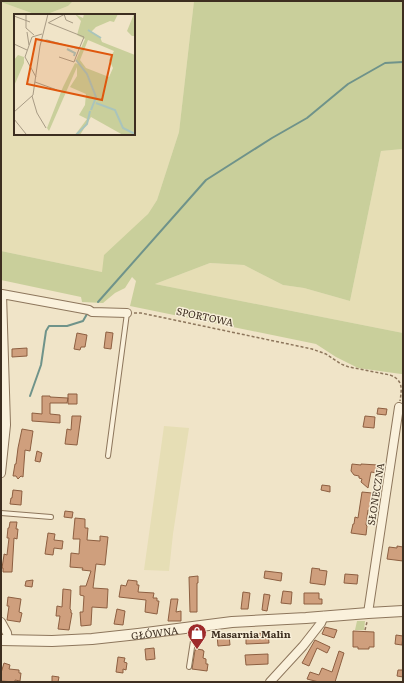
<svg xmlns="http://www.w3.org/2000/svg" width="404" height="683" viewBox="0 0 404 683" font-family="Literata,serif">
<style>
.farmland{fill:#e6deb5}
.green{fill:#c9cf9b}
.lines{fill:none;stroke-linecap:round;stroke-linejoin:round}
.stream{stroke:#6f938a;stroke-width:2}
.building{fill:#cf9f7d;stroke:#8d5f41}
.service-casing{stroke:#8d765c;stroke-width:6}
.minor-casing{stroke:#8d765c;stroke-width:10}
.tertiary-casing{stroke:#8d765c;stroke-width:12}
.path{stroke:#8d765c;stroke-width:1.5;stroke-dasharray:3 2;stroke-linecap:butt}
.service{stroke:#faf1dc;stroke-width:4}
.minor{stroke:#faf1dc;stroke-width:8}
.tertiary{stroke:#faf1dc;stroke-width:10}
.labels{text-anchor:middle;dominant-baseline:central;stroke-width:3;stroke-linejoin:round;paint-order:stroke}
.street-label{font-size:10px;fill:#3d2e20;stroke:#f7eed8}
.poi-label{font-size:10px;font-weight:bold;fill:#3d2e20;stroke:#f7eed8;text-anchor:start}
.inset-river{fill:none;stroke:#a9c4bc;stroke-width:2}
.inset-road{fill:none;stroke:#a89b85;stroke-width:1}
.view{fill:#df570d;fill-opacity:0.15;stroke:#df570d;stroke-width:2}
.inset-edge{fill:none;stroke:#3d2e20;stroke-width:2}
</style>
<rect width="100%" height="100%" fill="#f0e4c8"/>
<!-- farmland -->
<path class="farmland" d="M73 1H194L179 132 157 200 148 214 102 272 1 251V2L37 15H15V134H134V15H45L68 6Z
M403 149V333L155 284 210 263 244 265 283 285 304 288 350 301 381 151Z
M164 426 189 428 173 534 169 571 144 570Z"/>
<!-- green -->
<path class="green" d="M1 1H73L68 6 45 15H37L1 2Z
M194 1H403V149L381 151 350 301 304 288 283 285 244 265 210 263 155 284 403 333V374H401L358 368 336 357 316 344 130 306 136 281 132 277 125 288 115 293 103 303 82 302 81 297 1 280V251L102 272 104 255 148 214 157 200 179 132Z
M357 621H365L364 630H355Z"/>
<g class="lines">
<!-- stream -->
<path class="stream" d="M98 302 206 180 272 138 307 118 348 84 385 63 403 62
M30 396 41 365 46 331 49 326H67L83 321 87 314"/>
</g>
<!-- building -->
<path class="building" d="M106 332 113 333 111 349 104 348Z
M77 333 87 335 85 347H81L80 350 74 349Z
M27 348V356L12 357V349Z
M68 394H77V404H68Z
M42 396H50V397L68 398 67 403H50V414L60 415V423L32 421V413L42 414Z
M378 408 387 409 386 415 377 414Z
M72 416H81L77 445 65 444 67 429 71 430Z
M365 416 375 417 374 428 363 427Z
M22 429 33 431 30 451 25 450 23 477 21 476 18 479 16 476H13L15 464H16L18 448Z
M37 451 42 453 40 462 35 461Z
M352 464 361 465V464L378 465 377 473 371 472 368 488 361 482 362 479 359 478V476L354 475 351 471Z
M322 485 330 486V492L321 490Z
M13 490 22 491 21 505 10 504 11 498H12Z
M362 492 372 493 370 510H368L366 525 367 526 366 535 351 533 353 524H354L355 517 358 518Z
M65 511 73 512 72 518 64 517Z
M75 518 85 519V528H88L87 540 100 541V536L108 537 105 565 96 564 93 588 108 589 107 608 92 607 91 625 81 626 80 612H83L84 596 80 595V586H86L91 571 82 570 83 568 70 567 71 553 79 554 80 539H73Z
M10 522H17L16 529H18L17 539 14 538 12 572H3V568H2L4 555V554L7 555 9 538H7L8 528H9Z
M48 533 55 534 54 540 63 541 62 549 54 548 53 555 45 554Z
M397 546 403 547V561L387 559 389 547 397 548Z
M312 568 320 569 319 570 327 571 325 585 310 583Z
M265 571 282 573 281 581 264 578Z
M345 574 358 575 357 584 344 583Z
M198 576V583H197V612H190L189 577Z
M33 580 32 587 25 586 26 581Z
M128 580 137 581V585H139L138 592 154 593 153 598H157V601H159L157 614 145 612 146 600 119 597 121 585 126 586Z
M63 589 71 590 70 609 71 610V613H72L69 630 58 629 60 616H56L57 606 62 607Z
M283 591 292 592 291 604 281 603Z
M243 592 250 593 248 609H241Z
M304 593H319V599H322V604H304Z
M264 594 270 595 267 611 262 610Z
M8 597 21 599 19 612 22 613 20 622 7 620 9 606H7Z
M171 599H178L176 612 181 611V621H168Z
M117 609 125 611 123 625 114 624Z
M325 627 337 630 334 638 322 634Z
M353 631 374 632V647H369V649H358V647H353Z
M268 633 269 643 246 644V634Z
M217 635H229L230 645 218 646Z
M396 635 403 636 402 645 395 644Z
M315 640 330 647 327 653 317 648 309 666 302 663Z
M154 648 155 659 146 660 145 649Z
M197 649 203 650V651H204L203 658 206 659V664H208L207 671 192 669 195 650H196Z
M339 651 344 653 335 682H319L307 679 310 672 319 675 322 668 332 672Z
M268 654V664L246 665 245 655Z
M118 657 125 658 124 662 127 663 126 670 123 669V673L116 672Z
M4 663 10 665 9 669 19 670V673H21L20 681 15 680V682L1 681V673Z
M398 670H403V677L397 676Z
M52 676 59 677 58 682H52Z"/>
<g class="lines">
<!-- service casing -->
<g class="service-casing">
<path id="service" d="M108 456 127 313
M1 513 51 517
M189 667 195 628"/>
</g>
<!-- minor casing -->
<g class="minor-casing">
<path id="minor" d="M1 294H2L6 425 1 473
M2 294 89 310 92 312 127 313
M368 613 399 407
M1 622 7 633 8 640
M270 682 303 646 321 623 324 616"/>
</g>
<!-- tertiary casing -->
<g class="tertiary-casing">
<g id="tertiary">
<path id="s1" d="M1 640 52 641 92 639 138 634 232 622 306 618 368 613 403 611"/>
</g>
</g>
<!-- path -->
<path class="path" d="M134 313H141L312 349 326 354 341 364 349 367 390 375C403 380 402 388 400 401
M365 630 367 622"/>
<!-- service -->
<use href="#service" class="service"/>
<!-- minor -->
<use href="#minor" class="minor"/>
<!-- tertiary -->
<use href="#tertiary" class="tertiary"/>
</g>
<!-- icons -->
<defs>
<g id="shop-pin" transform="scale(1)"><path d="M0 17L-7.5 6A9.5 9.5 0 1 1 7.5 6Z" fill="#9e2a2b" stroke="#f7eed8"/><path d="M-5-2.5h2.3a2.7 3.5 0 0 1 5.4 0H5L5.5 6h-11ZM-1.5-2.5h3a1.5 2.3 0 0 0-3 0Z" fill="#fff"/></g>
</defs>
<g fill-rule="evenodd">
<use href="#shop-pin" x="197" y="633"/>
</g>
<g class="labels">
<!-- street labels -->
<g class="street-label">
<text transform="translate(205 316) rotate(12)">SPORTOWA</text>
<text transform="translate(375 494) rotate(-81)">SŁONECZNA</text>
<text stroke="none"><textPath href="#s1" startOffset="154">GŁÓWNA</textPath></text>
</g>
<!-- poi labels -->
<g class="poi-label">
<text x="211" y="633">Masarnia Malin</text>
</g>
</g>
<!-- overview -->
<g transform="translate(14 14)">
<rect width="121" height="121" fill="#f0e4c8"/>
<path d="M61 0 69 4 70 0H104L100 8 96 7 82 13 77 18 86 23 88 28 121 41V121H109L77 103 66 121H61L73 105 65 101 71 91 72 80 56 73 63 62V53L35 117 33 114 49 73 61 49 64 50 62 46 71 25 63 21 67 7ZM74 26 100 37 95 46 99 54 95 63 72 54 66 46ZM120 0H121V22H118L113 17ZM4 41 10 43V49L0 72V46Z" fill="#c9cf9b" fill-rule="evenodd"/>
<path class="inset-river" d="M74 16 87 24M53 35 61 39 60 42M62 46 73 60 82 83 77 96M82 89 101 96 109 114 121 120M62 121 73 110 76 97"/>
<path class="inset-road" d="M12 0V14L20 21M50 0 52 6 59 9M0 2 16 8M34 9 51 0M13 18 15 31M27 27 33 26 65 35 70 23 35 9M0 30 13 36M45 43 60 48 65 35M22 63 11 43 18 23 28 20M21 68 43 76M18 82 23 99 32 114M0 98 19 81 26 32 34 0M0 105 12 120"/>
<path class="view" d="M22 25 98 41 88 86 13 70Z"/>
<rect width="121" height="121" class="inset-edge"/>
</g>
<!-- border -->
<rect width="404" height="683" fill="none" stroke="#3d2e20" stroke-width="4"/>
</svg>
